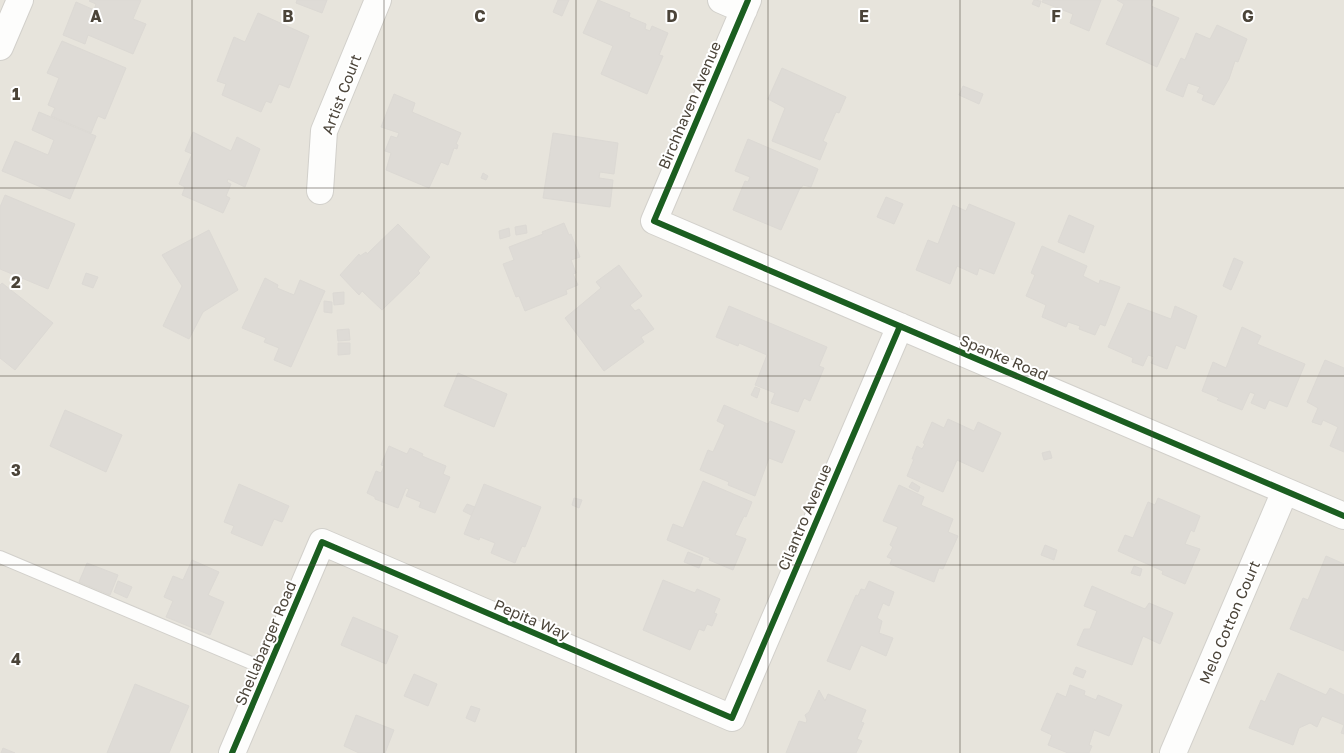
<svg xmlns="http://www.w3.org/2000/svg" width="1344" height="753" viewBox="0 0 1344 753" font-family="'Golos Text',sans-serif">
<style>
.residential{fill:#e7e4dc}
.building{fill:#dedbd6;stroke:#dcd9d4}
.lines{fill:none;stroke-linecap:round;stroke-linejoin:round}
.service-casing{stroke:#d2d0cb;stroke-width:14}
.minor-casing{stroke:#d2d0cb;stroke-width:28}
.service{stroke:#fdfdfc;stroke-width:12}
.minor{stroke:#fdfdfc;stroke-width:26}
.cycleway-casing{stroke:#fff;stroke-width:9}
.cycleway{stroke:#1b5e20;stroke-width:6}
.grid{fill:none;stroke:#4b4439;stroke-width:1;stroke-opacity:0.55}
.labels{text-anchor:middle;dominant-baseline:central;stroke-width:4;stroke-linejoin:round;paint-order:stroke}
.street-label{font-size:15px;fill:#4b4439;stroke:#fff}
.grid-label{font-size:16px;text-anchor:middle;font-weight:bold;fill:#4b4439;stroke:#fff;stroke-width:4;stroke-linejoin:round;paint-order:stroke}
</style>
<rect width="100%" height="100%" fill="#f4f2ee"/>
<!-- residential -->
<path class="residential" d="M0 0H1344V753H0Z"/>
<!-- building -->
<path class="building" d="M90 0H141L133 19 146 24 133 54 88 35 85 44 63 35 76 2 94 10 96 4 89 1Z
M297 0H327L322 13 296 3Z
M558 0H569L562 16 553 12Z
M598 0 630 13 629 17 646 24 645 29 650 31 652 26 668 33 659 55 663 56 647 94 601 74 613 46 583 33Z
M1034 0 1041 1 1039 7 1032 4Z
M1043 0H1101L1089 31 1070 23 1073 14 1042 2Z
M1117 0H1153L1151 6 1179 18 1157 67 1106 44 1124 4Z
M258 13 309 36 289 88 279 84 271 103 266 101 261 112 222 95 226 84 217 81 234 37 245 42Z
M1217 25 1247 39 1238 62 1235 61 1229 79 1214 105 1202 100 1204 95 1197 92 1200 87 1188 83 1183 97 1166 90 1181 58 1185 60 1196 33 1210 39Z
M62 41 126 68 105 119 98 116 91 133 51 116 55 108 48 105 59 78 47 73Z
M782 68 846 97 839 113 836 112 823 141 827 143 820 160 772 141 785 108 768 99Z
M963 86 983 94 979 104 959 95Z
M394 94 415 103 412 112 461 133 456 144 458 145 457 149 454 148 448 165 441 162 429 188 386 170 391 153 385 151 391 136 397 138 399 133 381 127Z
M39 112 96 136 70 199 2 171 15 141 48 155 54 140 32 130Z
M193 132 231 151 237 137 260 149 245 187 228 179 227 182 231 184 226 196 230 198 223 213 182 195 185 187 179 184 192 154 185 151Z
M553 133 618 143 614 174 600 172 599 178 613 180 610 207 543 198Z
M748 139 818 169 811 187 803 185 801 188H800L781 230 733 210 745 181 748 182 750 177 735 171Z
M483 173 488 176 486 180 481 178Z
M5 195 75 224 48 289 0 269V207Z
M886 197 903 204 894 224 877 217Z
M969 204 1015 223 994 274 979 268 977 275 957 266 950 284 916 270 928 240 938 244 953 205 966 211Z
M1069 215 1094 226 1084 253 1058 242Z
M564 223 569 235 571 234 580 257 571 260 576 273 573 274 578 285 566 290 567 294 525 311 519 296 516 297 503 264 514 260 509 247 543 234 542 232Z
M398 224 430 257 418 271 420 273 382 310 362 291 359 295 340 275 359 254 360 256 366 252 367 254Z
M526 225 527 233 516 235 515 227Z
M509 228 510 236 500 239 499 231Z
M209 230 238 290 203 312 189 339 163 326 182 286 162 255Z
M1042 246 1087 266 1083 276 1099 284 1100 280 1120 287 1105 326 1100 324 1095 335 1079 329 1080 326 1068 322 1066 327 1042 317 1046 305 1026 296 1035 275 1031 273Z
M1234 258 1243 262 1231 290 1223 286Z
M619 265 642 296 630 305 635 311 639 309 654 329 641 337 644 342 604 371 565 318 601 288 596 282Z
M86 273 98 277 93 288 82 284Z
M265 278 278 285 277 288 294 295 300 280 325 291 291 367 274 360 279 348 264 342 266 338 242 328Z
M2 283 53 323 15 370 0 358V285Z
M344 292V304L334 305 333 293Z
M324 301 332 302V313L324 312Z
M1128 303 1171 319 1175 306 1197 316 1185 349 1176 345 1167 369 1151 363 1154 357 1148 355 1143 366 1132 362 1133 358 1108 347Z
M729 306 827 347 819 366 824 368 810 401 804 398 798 412 771 403 775 393 755 385 767 355 739 343 738 346 716 337Z
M1242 327 1261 336 1257 344 1305 364 1287 407 1269 400 1265 409 1251 403 1255 394 1250 392 1242 410 1217 400 1219 398 1202 391 1213 362 1226 368Z
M349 329 350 340 338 341 337 330Z
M338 343H350V354L338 355Z
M1325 360 1344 368V452L1330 446 1338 427 1323 420 1321 425 1312 422 1318 408 1307 402Z
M458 373 507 394 494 427 444 406Z
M755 387 760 389 757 398 751 395Z
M724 405 768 424 770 421 795 431 782 463 769 458 755 496 728 485 729 482 700 470 708 450 713 452 725 425 717 421Z
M65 410 122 435 106 472 50 446Z
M948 419 974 431 978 422 1001 433 983 472 957 460 943 492 907 476 914 459H912L917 446 922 449 925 444 923 443 932 422 944 428Z
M389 446 407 454 410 448 423 454 422 456 446 466 443 474 450 477 435 513 419 507 421 502 406 496 409 489 406 488 398 508 375 499V497L367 493 376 471 381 473 384 466 381 465Z
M1050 451 1052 458 1044 460 1042 453Z
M703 481 752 502 746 517 744 516 735 535 746 539 733 570 709 560 710 558 667 540 673 524 683 528Z
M912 482 920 487 918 492 909 487Z
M239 484 289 506 282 522 274 519 262 546 231 533 234 526 224 522Z
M484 484 541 507 525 547 522 546 515 563 491 553 495 543 480 537 479 540 464 534Z
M899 485 924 497 921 505 953 519 948 532 958 536 943 569 939 568 934 582 890 564 892 559 887 557 893 547 890 545 898 527 883 521Z
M574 498 582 500 579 508 572 505Z
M1158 498 1200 516 1194 532 1191 530 1185 544 1200 549 1185 584 1162 574 1163 571 1118 551 1125 535 1133 538 1148 502 1155 505Z
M467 504 475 507 471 515 463 511Z
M1045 545 1057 550 1054 560 1041 555Z
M688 552 703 558 699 568 684 562Z
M1326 556 1344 564V651L1290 629 1303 598 1308 600Z
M192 560 219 572 208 595 224 602 210 635 166 617 173 601 164 597 173 576 183 580Z
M87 563 118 575 110 595 79 582Z
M1134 566 1142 569 1140 576 1131 573Z
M663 580 695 593 697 589 720 599 714 613 717 614 712 626 707 624 704 631 699 629 690 650 643 630Z
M118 581 132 587 127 598 114 592Z
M869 581 894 592 889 606 883 603 877 618 882 621 879 633 893 638 886 656 861 645 850 670 827 661 856 595 858 596 861 589 865 590Z
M1092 586 1145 609 1149 603 1173 613 1160 644 1143 636 1132 665 1077 645 1084 629H1090L1097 611 1084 606Z
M353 617 398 636 386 664 341 645Z
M1076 667 1086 671 1083 678 1073 674Z
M1278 673 1326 695 1330 688 1344 695V734L1341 733 1344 725 1322 716 1317 727 1310 723 1299 728 1293 745 1249 728 1261 700 1265 702Z
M414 674 437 684 428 706 404 696Z
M135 684 189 706 169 753H107Z
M1070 685 1085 691 1084 695 1096 700 1098 695 1122 705 1109 736 1094 730 1089 745 1092 746 1089 753H1068L1048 745 1052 735 1041 730 1057 693 1066 697Z
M819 690 825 701 828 694 866 710 861 722 864 723 857 739 862 741 856 753H786L799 721 806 723 807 720 805 715 809 712Z
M471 706 480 709 475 722 466 718Z
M356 715 394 730 385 753H359L344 746Z
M3 748 15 753H1Z"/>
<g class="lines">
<!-- service casing -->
<g class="service-casing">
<path id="service" d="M0 557 268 670"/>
</g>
<!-- minor casing -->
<g class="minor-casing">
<path id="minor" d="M721 0 744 10
M748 0 654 221 1344 516
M0 47 20 0
M320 191 324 131 378 0
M232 753 322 542 732 718 900 326
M1173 753 1285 491"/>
</g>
<!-- service -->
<use href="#service" class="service"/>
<!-- minor -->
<use href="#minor" class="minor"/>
<!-- cycleway casing -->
<g class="cycleway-casing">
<path id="cycleway" d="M748 0 654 221 1344 516
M232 753 322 542 732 718 900 326"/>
</g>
<!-- cycleway -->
<use href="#cycleway" class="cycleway"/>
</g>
<!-- grid -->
<path class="grid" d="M192 0V753M384 0V753M576 0V753M768 0V753M960 0V753M1152 0V753M0 188H1344M0 376H1344M0 565H1344"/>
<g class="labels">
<!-- street labels -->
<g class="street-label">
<text transform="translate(341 94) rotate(-69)">Artist Court</text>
<text transform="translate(689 105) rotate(-67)">Birchhaven Avenue</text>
<text transform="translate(1004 357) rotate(23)">Spanke Road</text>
<text transform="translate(804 517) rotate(-67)">Cilantro Avenue</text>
<text transform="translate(532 619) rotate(23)">Pepita Way</text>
<text transform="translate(1229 622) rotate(-67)">Melo Cotton Court</text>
<text transform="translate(265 643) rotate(-67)">Shellabarger Road</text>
</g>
</g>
<g class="grid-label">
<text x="96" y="22">A</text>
<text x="288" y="22">B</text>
<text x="480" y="22">C</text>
<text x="672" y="22">D</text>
<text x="864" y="22">E</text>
<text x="1056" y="22">F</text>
<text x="1248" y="22">G</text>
<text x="16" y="100">1</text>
<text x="16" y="288">2</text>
<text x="16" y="476">3</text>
<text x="16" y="665">4</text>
</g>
</svg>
